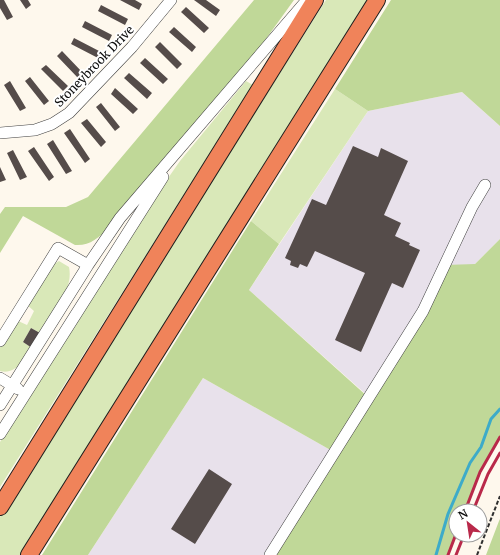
<svg xmlns="http://www.w3.org/2000/svg" width="500" height="555" viewBox="0 0 500 555" font-family="Merriweather,serif">
<style>
.industrial{fill:#e8e1eb}
.green{fill:#d9e8b8}
.forest{fill:#c0d898}
.lines{fill:none;stroke-linecap:round;stroke-linejoin:round}
.stream{stroke:#3dabc9;stroke-width:3}
.building{fill:#554c4a}
.minor-casing{stroke:#404040;stroke-width:12}
.highway-casing{stroke:#1e1e1e;stroke-width:18}
.path{stroke:#2f2f2f;stroke-width:2;stroke-dasharray:4 2;stroke-linecap:butt}
.minor{stroke:#fff;stroke-width:11}
.highway{stroke:#f0835a;stroke-width:16}
.rail{stroke:#b9294a;stroke-width:3}
.labels{text-anchor:middle;dominant-baseline:central;stroke-width:4;stroke-linejoin:round;paint-order:stroke}
.street-label{font-size:12px;fill:#0d0d0d;stroke:#fff}
</style>
<rect width="100%" height="100%" fill="#fef8ed"/>
<!-- industrial -->
<path class="industrial" d="M462 92 500 126V239L475 264 369 397 249 290 368 111Z
M203 378 334 452 270 555H88Z"/>
<!-- green -->
<path class="green" d="M326 0H368L21 555H0V517Z
M246 81 253 85 0 487V442L152 201 180 161Z
M335 89 368 111 279 244 251 221Z
M59 261 69 267C74 290 52 314 40 333L31 328 23 342 32 348C25 359 16 375 0 371V346L16 320 27 325 34 311 26 304 54 264Z"/>
<!-- forest -->
<path class="forest" d="M254 0H294L263 43 109 228C98 238 90 246 75 245L23 216 0 253V214L5 207H66L88 197Z
M391 0H500V126L462 92 368 111 335 89Z
M251 221 279 244 249 290 368 397 445 265 475 264 500 239V437L480 472 465 511H456V534L448 555H270L334 452 203 378 88 555H42Z
M500 519V555H486L499 521Z"/>
<g class="lines">
<!-- stream -->
<path class="stream" d="M436 555 448 514 470 463 481 447 491 419 500 409"/>
</g>
<!-- building -->
<path class="building" d="M0 0H4L13 17 7 20 0 8Z
M20 0H28L31 5 26 9Z
M120 0H135L142 4 139 10Z
M194 0H206L220 10 216 16Z
M101 5 128 19 125 25 98 11Z
M186 7 209 28 204 33 181 12Z
M85 21 112 35 109 41 82 27Z
M174 27 196 47 192 52 169 32Z
M74 38 101 52 98 58 71 44Z
M160 42 182 64 177 69 155 47Z
M62 51 83 73 78 78 57 56Z
M145 58 168 79 163 84 140 63Z
M46 65 68 86 63 91 41 69Z
M129 73 152 93 147 99 124 78Z
M30 77 49 101 44 105 25 81Z
M10 81 26 108 20 111 4 85Z
M115 88 138 109 133 114 111 94Z
M101 103 120 127 115 131 96 107Z
M87 119 106 142 101 147 81 123Z
M70 129 90 159 85 163 64 133Z
M53 140 72 171 66 174 47 144Z
M353 146 378 157 381 148 408 161 384 215 401 223 395 236 410 243 409 245 420 250 403 288 392 283 361 352 335 340 365 273 315 251 307 267 300 264 298 268 290 265 291 261 285 258 312 199 326 205Z
M34 147 54 177 49 181 28 151Z
M13 150 27 177 20 180 7 153Z
M0 167 6 180 0 182Z
M31 328 40 333 32 348 23 342Z
M209 469 232 484 195 544 171 529Z"/>
<g class="lines">
<!-- minor casing -->
<g class="minor-casing">
<path id="minor" d="M0 133 35 130 52 124 69 113 132 47 171 0
M0 341 58 248 88 265
M0 378 18 389
M0 405 88 265 120 218 307 0
M0 434 163 177
M270 555 423 311 472 207 485 185"/>
</g>
<!-- highway casing -->
<g class="highway-casing">
<path id="highway" d="M0 507 315 0
M29 555 377 0"/>
</g>
<!-- path -->
<path class="path" d="M477 555 500 496"/>
<!-- minor -->
<use href="#minor" class="minor"/>
<!-- highway -->
<use href="#highway" class="highway"/>
<!-- rail -->
<path class="rail" d="M465 511 480 472 500 437
M473 511 488 474 500 453
M448 555 456 534
M456 555 464 535"/>
</g>
<g class="labels">
<!-- street labels -->
<g class="street-label">
<text transform="translate(94 66) rotate(-46)">Stoneybrook Drive</text>
</g>
</g>
<!-- north arrow -->
<g transform="translate(468 523) rotate(330)"><circle r="19" fill="#ffffff" stroke="#9e9e9e"/>
<path d="M0-3L7 15L0 10L-7 15Z" fill="#b9294a"/>
<text y="-6" font-size="11" font-weight="bold" text-anchor="middle" fill="#0d0d0d">N</text>
</g>
</svg>
